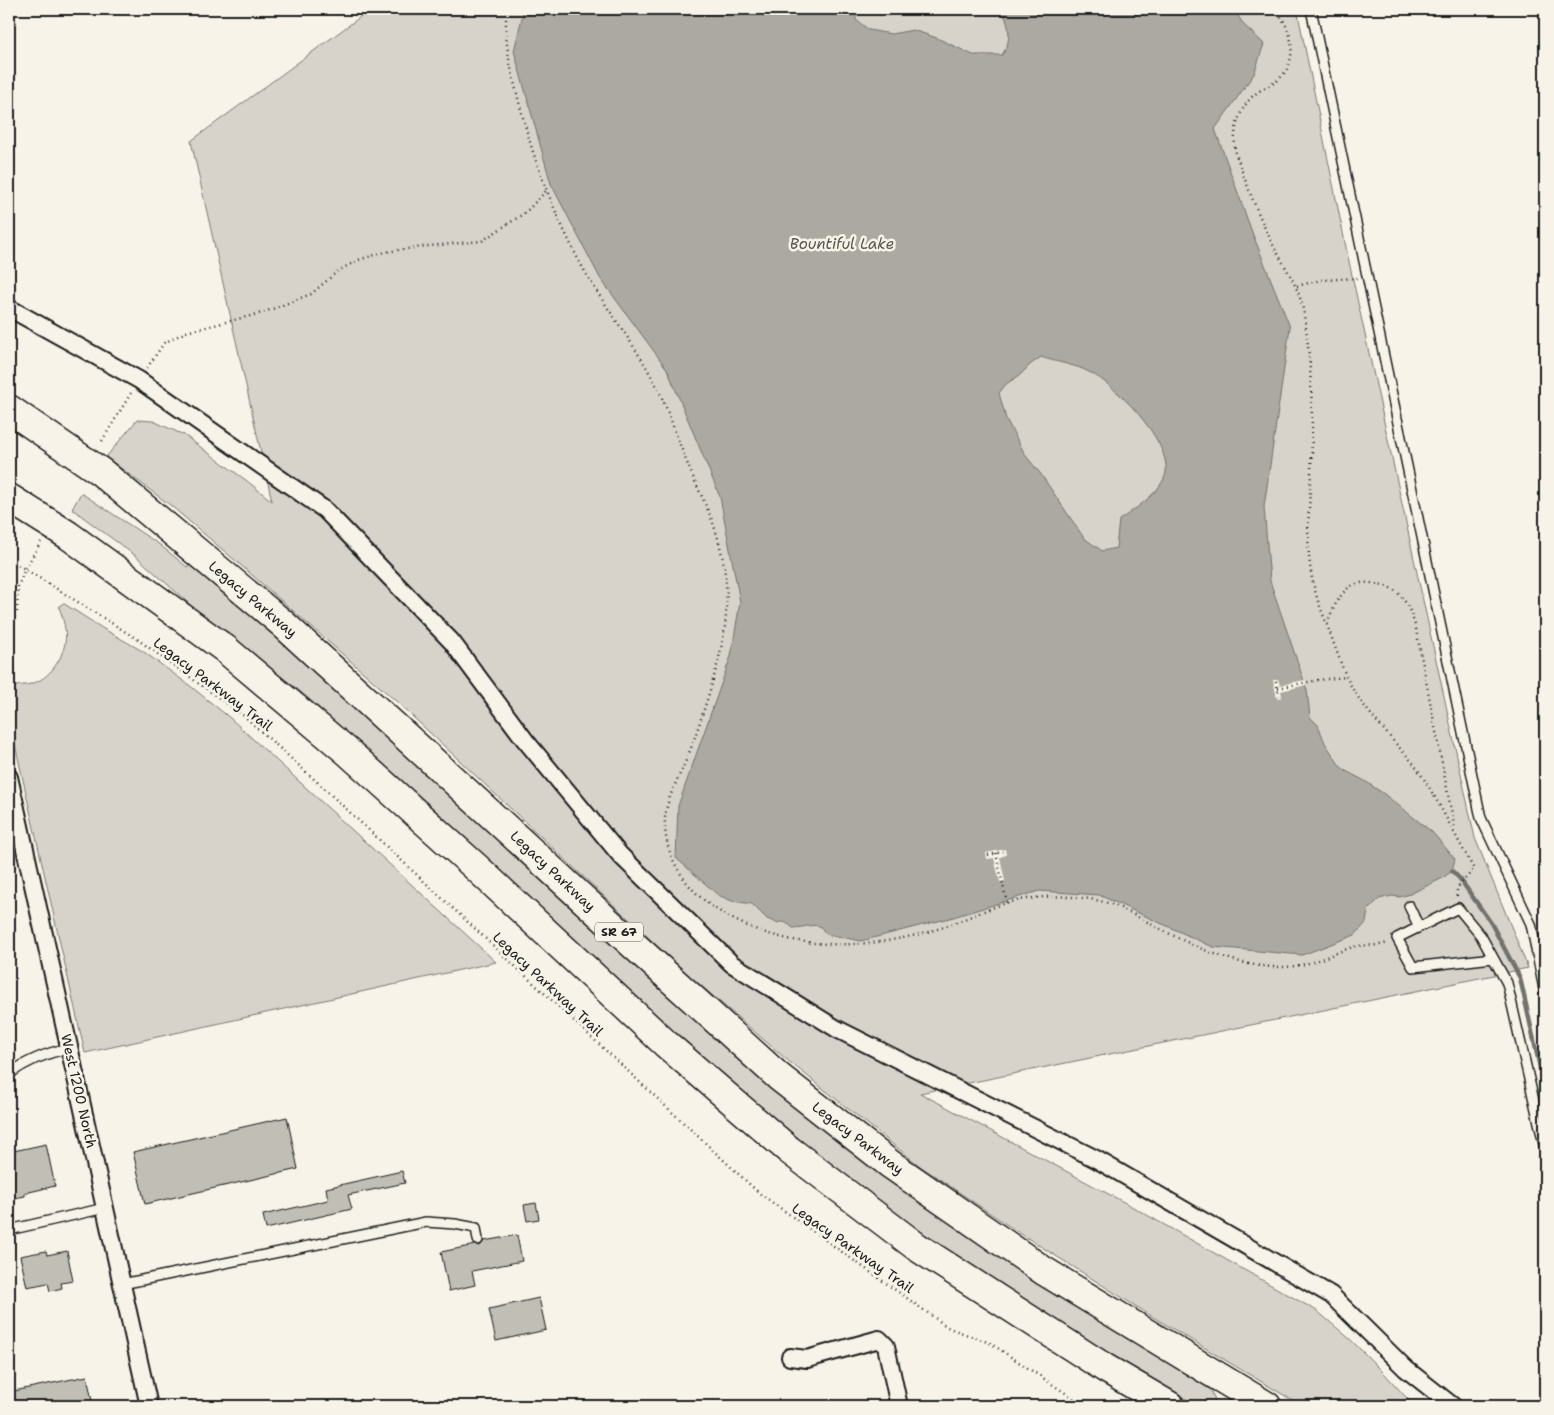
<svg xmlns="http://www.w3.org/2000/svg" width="1554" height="1415" viewBox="0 0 1554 1415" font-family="'Shantell Sans',sans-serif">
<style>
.green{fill:#d7d3cb;stroke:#7a7874}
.water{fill:#aca9a2;stroke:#72716c;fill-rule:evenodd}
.pier{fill:#f7f3e8}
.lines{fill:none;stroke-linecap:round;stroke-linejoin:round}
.stream{stroke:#72716c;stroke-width:4.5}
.building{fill:#c0beb5;stroke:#1c1c1c}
.service-casing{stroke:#1c1c1c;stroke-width:12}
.minor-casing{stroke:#1c1c1c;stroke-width:20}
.motorway-casing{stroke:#1c1c1c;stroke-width:31}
.path{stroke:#1c1c1c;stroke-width:2.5;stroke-dasharray:1 4;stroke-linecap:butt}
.service{stroke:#f7f3e8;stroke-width:9}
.minor{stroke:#f7f3e8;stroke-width:16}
.motorway{stroke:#f7f3e8;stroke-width:28}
.labels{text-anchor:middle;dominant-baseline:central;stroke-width:5;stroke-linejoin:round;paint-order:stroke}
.shield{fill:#f7f3e8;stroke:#5e5c59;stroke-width:1}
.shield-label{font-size:12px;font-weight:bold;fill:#1c1c1c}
.street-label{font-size:14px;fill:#1c1c1c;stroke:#f7f3e8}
.water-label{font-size:15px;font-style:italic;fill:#565452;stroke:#f7f3e8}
</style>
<rect width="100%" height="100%" fill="#f7f3e8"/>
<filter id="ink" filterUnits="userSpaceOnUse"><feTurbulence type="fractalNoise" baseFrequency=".02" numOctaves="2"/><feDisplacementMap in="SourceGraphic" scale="10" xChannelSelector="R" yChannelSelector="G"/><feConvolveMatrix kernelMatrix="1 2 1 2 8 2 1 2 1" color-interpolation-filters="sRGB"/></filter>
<g filter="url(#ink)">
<!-- green -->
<path class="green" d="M371 9H1297L1348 257 1475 838 1528 968 920 1093 1131 1206 1317 1311 1351 1340 1384 1373 1414 1406H1302L1153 1317 1021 1234 920 1166 786 1059 684 971 396 701 244 568 170 505 106 457 137 420 153 421 184 435 247 481 272 501 191 141Z
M81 493 160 545 187 567 192 563 269 627 708 1033C785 1098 863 1163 946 1220 1033 1280 1122 1334 1211 1390L1215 1400 1211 1406H1198L1127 1365 959 1260 884 1206 825 1160 748 1097 684 1041 434 809 301 692 205 618 137 557 72 509Z
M63 603 102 628 144 652 189 685 230 718 496 962 85 1053 9 718V690C15 684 23 686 31 684 49 679 62 660 65 643 67 631 63 618 59 607Z"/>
<!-- water -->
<path class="water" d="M524 9H856V20L869 30 891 34 913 30 937 38 973 55H1002C1013 38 1009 26 1002 9H1234L1243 24 1264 44 1254 74 1215 129 1253 235 1290 327 1264 507 1270 581 1307 690 1310 717 1318 725 1325 743 1340 766 1346 771 1365 781 1384 794 1432 832 1455 859 1452 871 1443 878 1410 894 1400 897 1392 896 1379 899 1368 910 1366 923 1355 935 1302 955 1213 947 1099 895 1039 891 950 918 861 941 826 934 820 926C810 924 803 928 793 928 788 924 784 920 777 923L767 919 752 904 732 901 718 895 676 858 678 806 731 656 740 602 720 497 667 369 600 278 551 184 514 51ZM1041 357C1055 362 1077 365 1089 372 1115 384 1170 440 1166 472 1163 491 1134 510 1119 520L1116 548 1102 551 1084 538 1040 473 1026 456 1006 419 999 393 1006 384 1020 375 1031 364Z"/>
<!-- pier -->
<path class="pier" d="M1278 679 1280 685 1305 680 1306 685 1281 691 1282 697 1277 698 1273 680Z
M1005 849 1006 855 1000 857 1005 881 1000 882 994 858 987 859 986 853Z"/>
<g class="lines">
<!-- stream -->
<path class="stream" d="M1452 871 1460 879 1491 923 1520 978 1545 1090"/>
</g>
<!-- building -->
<path class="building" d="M287 1117 298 1169 145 1204 133 1152Z
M46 1144 55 1186 25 1193V1196L9 1199V1152Z
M402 1171 405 1183 348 1195 352 1209 266 1229 263 1215 328 1200 326 1188Z
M536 1203 539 1219 527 1221 524 1205Z
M517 1235 522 1261 472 1271 475 1285 449 1291 441 1252 475 1245 480 1246 484 1241Z
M46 1251 47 1255 67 1251 73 1281 61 1283 62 1288 50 1291 48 1283 27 1287 20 1256Z
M539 1298 546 1330 496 1341 489 1309Z
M87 1376 93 1406H9V1392Z"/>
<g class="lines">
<!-- service casing -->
<g class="service-casing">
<path id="service" d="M1311 9 1481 818 1531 924 1545 994
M1409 906 1419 927
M1493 958 1413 967 1397 938 1458 908 1481 936 1507 983 1545 1149
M9 1074C28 1060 46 1053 69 1048
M9 1230 105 1208
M122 1284 426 1222 455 1224 476 1228 478 1240"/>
</g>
<!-- minor casing -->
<g class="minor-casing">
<path id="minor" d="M9 308 139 380 325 510 452 642 525 740 620 855 732 964 837 1029 1096 1159 1331 1295 1406 1369 1453 1406
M9 777 149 1406
M790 1357 807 1359 879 1339 886 1346 899 1406"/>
</g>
<!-- motorway casing -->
<g class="motorway-casing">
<path id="motorway" d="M9 409 101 472 282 623 629 941 779 1077 890 1164 1044 1271 1267 1406
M9 498 68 535 224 648 349 753 478 869 666 1044 789 1150 917 1247 1105 1368 1170 1406"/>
</g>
<!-- path -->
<path class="path" d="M507 9C503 39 511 69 518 98 530 147 543 185 564 230 570 243 576 256 583 268 605 308 636 345 657 387 669 412 677 439 688 465 698 490 712 515 719 542 734 603 725 642 707 700 701 718 696 736 689 753 681 775 667 795 665 818 663 854 684 887 713 907 780 953 866 952 941 928 961 921 980 912 1000 905 1036 894 1081 893 1117 906 1170 933 1233 974 1295 966 1316 963 1333 953 1353 947 1364 944 1376 947 1387 943
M1274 9C1292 26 1299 58 1281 77 1273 86 1261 88 1253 96 1237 111 1231 137 1237 157 1247 186 1258 214 1271 241 1284 267 1300 286 1304 315 1312 366 1313 419 1311 472 1309 519 1303 557 1319 604 1324 617 1329 630 1334 644 1341 663 1347 683 1360 700 1369 713 1380 725 1390 737 1399 748 1410 758 1418 770 1439 801 1455 836 1474 869L1457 888V897
M1297 286 1321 280 1357 278
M147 368 164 343 186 332 262 313 311 294 338 271 358 260 385 252 429 246 482 241 526 212 546 191
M102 441 131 393
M9 561 25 569 137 639 244 716 315 780 759 1193 949 1328 990 1343 1085 1406
M17 612 18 586 25 569 41 542
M1327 623C1332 612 1337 598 1346 590 1353 583 1362 582 1371 583 1400 585 1409 604 1416 629L1455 830
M1276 681 1279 696
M1278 688 1318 680 1346 677
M996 853 1007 903
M988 855 1003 852"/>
<!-- service -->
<use href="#service" class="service"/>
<!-- minor -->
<use href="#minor" class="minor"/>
<!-- motorway -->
<use href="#motorway" class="motorway"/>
</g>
</g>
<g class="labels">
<!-- shield labels -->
<rect class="shield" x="595" y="922.5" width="48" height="19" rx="4"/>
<g class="shield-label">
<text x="619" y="932">SR 67</text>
</g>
<!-- street labels -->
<g class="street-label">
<text transform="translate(253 599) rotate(40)">Legacy Parkway</text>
<text transform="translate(213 684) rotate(37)">Legacy Parkway Trail</text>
<text transform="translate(553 871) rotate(43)">Legacy Parkway</text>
<text transform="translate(548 984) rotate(43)">Legacy Parkway Trail</text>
<text transform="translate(79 1091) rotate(77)">West 1200 North</text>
<text transform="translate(858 1138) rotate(37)">Legacy Parkway</text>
<text transform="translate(853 1248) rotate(35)">Legacy Parkway Trail</text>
</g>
<!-- water labels -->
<g class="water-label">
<text x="842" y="244">Bountiful Lake</text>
</g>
</g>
<!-- margin -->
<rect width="1554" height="1415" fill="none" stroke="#f7f3e8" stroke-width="30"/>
<rect x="15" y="15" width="1524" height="1385" fill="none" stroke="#1c1c1c" stroke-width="2" filter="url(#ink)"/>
</svg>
